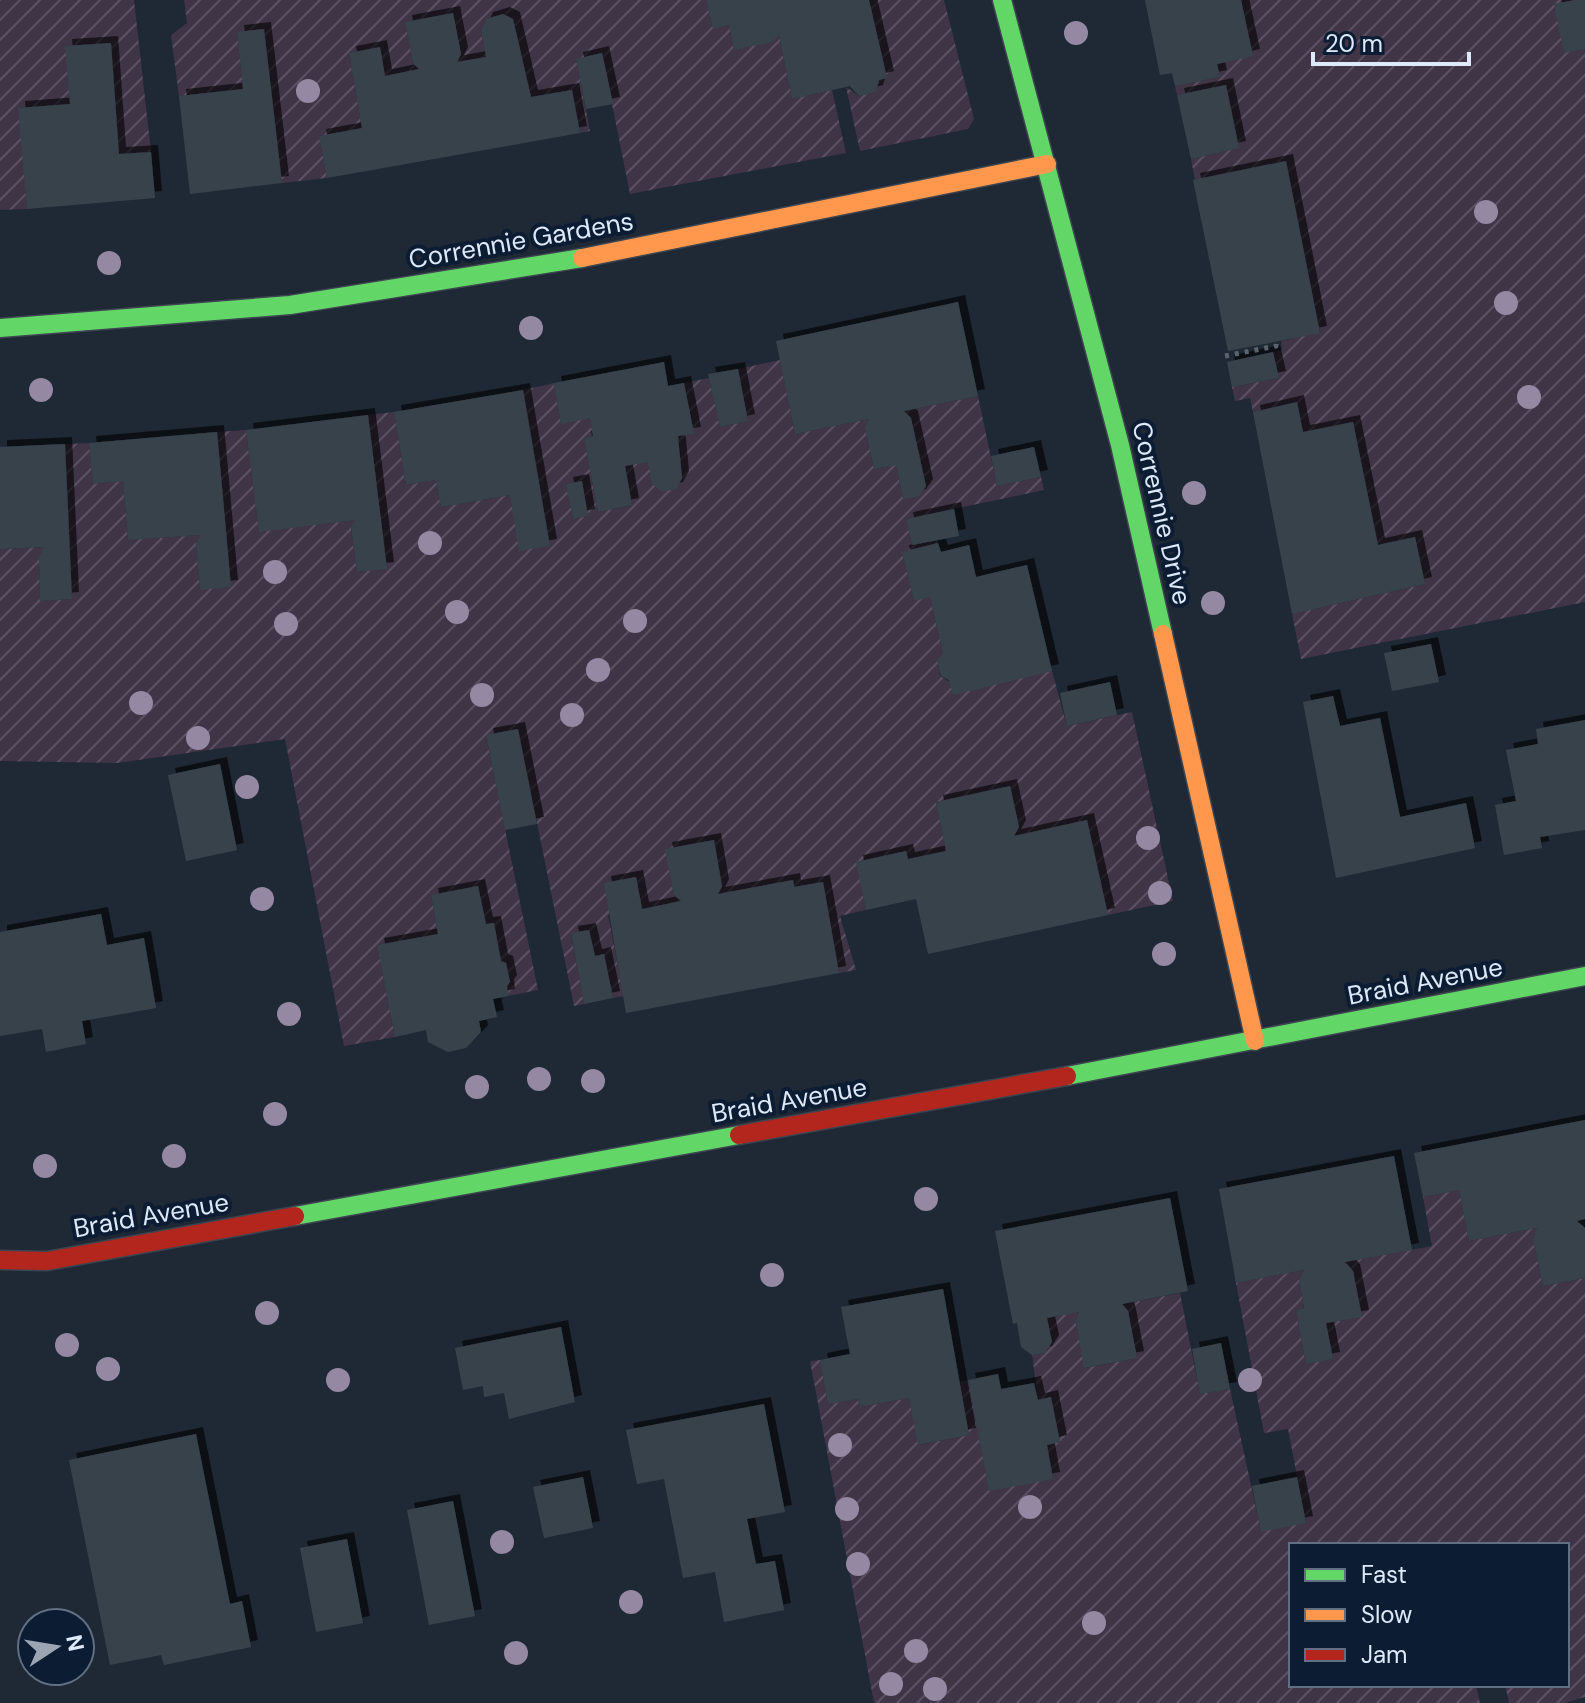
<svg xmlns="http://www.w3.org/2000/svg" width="1585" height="1703" viewBox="0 0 1585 1703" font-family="'DM Sans',sans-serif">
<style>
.garden{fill:url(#garden-furrows);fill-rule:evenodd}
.building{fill:#39434c;filter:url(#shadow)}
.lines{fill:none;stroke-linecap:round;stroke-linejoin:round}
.fast-casing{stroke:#3d4550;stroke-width:21}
.slow-casing{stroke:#3d4550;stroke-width:21}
.jam-casing{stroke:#3d4550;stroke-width:21}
.path{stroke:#5b636c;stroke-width:5;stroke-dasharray:4 6;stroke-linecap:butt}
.fast{stroke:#63d668;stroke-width:18}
.slow{stroke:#ff974d;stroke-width:18}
.jam{stroke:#b3261e;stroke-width:18}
.tree{fill:#9488a2}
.labels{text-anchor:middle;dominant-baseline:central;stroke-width:8;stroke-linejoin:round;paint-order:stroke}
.street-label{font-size:26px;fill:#dee9f9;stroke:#0c1d33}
</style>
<defs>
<pattern id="garden-furrows" width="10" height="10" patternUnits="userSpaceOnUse" patternTransform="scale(2)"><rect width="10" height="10" fill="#403447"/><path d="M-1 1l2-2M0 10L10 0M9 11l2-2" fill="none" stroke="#5b5162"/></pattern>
<filter id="shadow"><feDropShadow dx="7" dy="-7" stdDeviation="0" flood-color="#0009"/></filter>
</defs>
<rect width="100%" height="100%" fill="#1f2835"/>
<!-- garden -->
<path class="garden" d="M0 0H134L151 152 119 154 111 43 66 46 70 104 19 108 27 209 0 210Z
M184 0H706L713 28 729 25 734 50 779 35 792 99 832 90 846 153 630 194 602 54 576 59 590 131 580 133 572 90 531 97 513 19 503 14 486 19 481 30 486 57 457 62 452 13 405 22 413 63 419 69 385 76 379 47 349 53 362 128 319 136 327 178 282 183 264 30 237 32 243 89 179 96 171 35 187 23Z
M869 0H944L974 119 968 129 860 151 846 87 859 96 875 92 879 80 887 78Z
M1241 0H1575L1585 49V602L1301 659 1292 614 1425 584 1415 538 1378 545 1353 422 1303 432 1297 402 1253 412 1250 398 1235 401 1232 387 1279 378 1273 352 1282 350 1281 341 1320 332 1286 161 1195 180 1191 159 1239 148 1226 86 1177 95 1175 86 1220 77 1217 64Z
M780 360 795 434 869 419 865 428 874 469 896 465 903 499 926 486 911 418 904 411 978 396 997 486 1041 477 1044 490 906 519 912 545 937 540 938 543 902 553 914 600 930 597 943 653 938 662 940 676 948 681 1052 671 1067 726 1132 712 1173 901 1108 915 1087 821 1014 836 1019 827 1009 786 936 802 946 851 908 859 906 851 857 862 866 910 840 916 856 970 839 973 830 925 794 887 718 894 722 886 714 840 666 849 674 895 681 901 608 915 624 996 613 998 604 955 595 956 589 930 571 934 584 1004 574 1006 518 729 486 736 538 990 508 996 507 986 510 982 506 963 501 961 494 923 486 924 478 886 431 895 438 934 377 945 395 1037 344 1046 285 739 117 763 0 761V549L44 547 39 557 40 601 72 599 65 444 89 443 93 484 123 481 128 540 200 535 196 543 200 589 230 587 217 432 246 430 259 531 355 520 351 528 357 572 386 569 368 415 394 412 406 485 436 480 441 507 510 495 550 546 523 390 554 383 561 423 590 418 593 436 584 438 598 512 632 505 625 466 681 455 678 436 693 434 684 383 709 378 720 427 748 421 738 369ZM582 481 588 516 573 519 566 484Z
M1459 1190 1469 1241 1537 1228 1533 1239 1543 1286 1585 1278V1697L1564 1703H1509L1505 1685H1567V1545H1291V1685H1476L1480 1703H874L810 1361 820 1360 828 1404 858 1399 860 1407 909 1398 919 1445 969 1435 959 1382 968 1380 989 1490 1053 1479 1047 1445 1060 1442 1051 1398 1038 1400 1032 1355 1045 1353 1052 1342 1047 1318 1079 1312 1076 1322 1085 1368 1137 1358 1122 1304 1180 1293 1200 1394 1230 1389 1261 1531 1306 1523 1288 1429 1264 1433 1236 1283 1304 1270 1299 1280 1304 1308 1296 1310 1306 1364 1332 1359 1326 1323 1361 1317 1345 1262 1432 1246 1423 1197Z"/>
<!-- building -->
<path class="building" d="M706 0H869L887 78 879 80 876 92 859 96 850 86 792 99 779 35 772 42 734 50 729 25 713 29Z
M1145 0H1241L1253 56 1217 64 1220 77 1175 86 1172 73 1160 75Z
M1575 0H1585V49L1564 53 1554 4Z
M453 13 461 54 457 62 486 57 481 30 486 19 503 14 513 19 531 97 572 90 580 133 327 178 319 136 362 128 349 53 380 47 385 76 419 69 413 63 405 22Z
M264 29 282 183 190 194 179 96 243 89 237 32Z
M111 43 119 154 151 152 155 198 27 209 18 108 70 104 65 46Z
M602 53 613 104 586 109 576 59Z
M1226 85 1239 148 1191 159 1177 95Z
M1286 161 1320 333 1228 351 1193 180Z
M958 302 978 396 904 411 911 418 926 486 919 496 903 499 896 465 874 469 865 428 869 419 795 434 776 341Z
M1273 352 1279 378 1232 387 1227 362Z
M664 362 668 386 684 383 694 434 678 436 682 478 676 489 662 492 652 484 648 462 625 466 632 505 598 512 584 438 593 436 590 418 561 424 554 383Z
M738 369 748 421 720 427 708 374Z
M523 390 550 546 519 551 510 495 441 507 436 480 406 485 394 412Z
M1297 402 1303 432 1353 422 1378 545 1415 537 1425 584 1292 614 1253 412Z
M368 415 387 569 357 572 351 527 355 520 259 532 246 430Z
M217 432 231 587 200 590 196 543 200 535 128 540 123 481 93 484 89 443Z
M65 444 72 599 40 601 39 557 44 547 0 549V447Z
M1034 447 1041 477 997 486 991 456Z
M582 481 588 516 573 519 566 484Z
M954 509 959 536 912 545 906 519Z
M938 543 941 552 969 545 976 577 1027 565 1052 671 953 695 949 680 941 676 937 661 943 653 930 597 914 601 902 552Z
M1431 644 1439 682 1392 691 1384 653Z
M1110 682 1117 715 1067 726 1060 693Z
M1333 696 1340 726 1380 718 1400 817 1466 803 1475 848 1336 878 1303 702Z
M1585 720V830L1540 837 1542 848 1504 855 1495 805 1516 801 1506 750 1538 744 1536 729Z
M518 729 537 824 505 830 486 735Z
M220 764 237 850 186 861 168 775Z
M1010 786 1019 827 1014 836 1087 820 1108 915 928 954 916 899 866 910 856 862 906 851 908 859 946 851 936 802Z
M714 840 722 886 718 894 793 880 794 887 823 882 839 973 626 1013 604 883 636 877 642 909 681 901 674 895 665 849Z
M478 886 486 924 494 923 501 961 506 963 510 982 507 986 508 996 493 999 497 1017 479 1021 481 1032 466 1048 448 1052 428 1042 426 1030 395 1037 377 945 438 934 431 895Z
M101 914 107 945 144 938 156 1008 82 1021 86 1044 46 1052 42 1029 0 1036V932Z
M589 930 595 956 604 954 613 998 584 1004 571 933Z
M1585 1120V1219L1577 1221 1585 1228V1278L1543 1286 1533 1239 1537 1228 1469 1241 1459 1190 1423 1197 1414 1153Z
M1394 1156 1412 1250 1345 1262 1353 1271 1362 1317 1326 1323 1333 1359 1306 1364 1296 1310 1304 1308 1299 1280 1304 1270 1236 1283 1219 1189Z
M1170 1198 1188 1291 1122 1304 1128 1311 1137 1358 1084 1368 1076 1321 1079 1312 1047 1318 1052 1342 1045 1353 1032 1355 1021 1347 1017 1323 1013 1324 995 1231Z
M943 1289 969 1435 918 1445 909 1398 860 1407 858 1399 828 1404 820 1360 850 1354 841 1307Z
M561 1327 575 1402 509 1419 504 1393 484 1397 483 1386 463 1390 455 1348Z
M1221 1343 1230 1389 1200 1394 1192 1349Z
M998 1374 1001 1389 1034 1383 1038 1400 1051 1397 1060 1442 1047 1445 1053 1479 989 1491 968 1380Z
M764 1404 785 1512 747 1519 756 1564 775 1561 784 1610 724 1622 715 1572 683 1578 664 1479 637 1484 626 1430Z
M196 1434 230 1604 242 1601 251 1647 164 1665 161 1655 110 1665 69 1460Z
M583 1477 593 1528 544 1538 533 1487Z
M1297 1477 1306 1523 1261 1532 1252 1486Z
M453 1501 475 1616 429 1625 407 1510Z
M347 1539 363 1623 316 1632 300 1548Z"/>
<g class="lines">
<!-- fast casing -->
<g class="fast-casing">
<path id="fast" d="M1002 0 1120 445 1163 634
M0 328 290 305 582 258
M1067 1076 1585 976
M295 1216 739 1135"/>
</g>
<!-- slow casing -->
<g class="slow-casing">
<path id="slow" d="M582 258 1047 164
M1163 634 1255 1041"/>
</g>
<!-- jam casing -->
<g class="jam-casing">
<path id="jam" d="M739 1135 1067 1076
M0 1260 47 1261 295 1216"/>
</g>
<!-- path -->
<path class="path" d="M1225 356 1276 346V342"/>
<!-- fast -->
<use href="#fast" class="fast"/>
<!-- slow -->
<use href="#slow" class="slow"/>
<!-- jam -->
<use href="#jam" class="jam"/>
</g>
<!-- trees -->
<g class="tree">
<circle cx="1076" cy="33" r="12"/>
<circle cx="308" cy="91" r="12"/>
<circle cx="1486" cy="212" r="12"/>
<circle cx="109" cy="263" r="12"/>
<circle cx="1506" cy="303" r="12"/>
<circle cx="531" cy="328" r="12"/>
<circle cx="41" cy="390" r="12"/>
<circle cx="1529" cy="397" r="12"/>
<circle cx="1194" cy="493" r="12"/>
<circle cx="430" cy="543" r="12"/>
<circle cx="275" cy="572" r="12"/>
<circle cx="1213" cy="603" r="12"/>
<circle cx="457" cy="612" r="12"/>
<circle cx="635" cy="621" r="12"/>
<circle cx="286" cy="624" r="12"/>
<circle cx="598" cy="670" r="12"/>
<circle cx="482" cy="695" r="12"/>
<circle cx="141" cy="703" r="12"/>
<circle cx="572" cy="715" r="12"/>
<circle cx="198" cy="738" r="12"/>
<circle cx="247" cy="787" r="12"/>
<circle cx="1148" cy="838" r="12"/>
<circle cx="1160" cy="893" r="12"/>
<circle cx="262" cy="899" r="12"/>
<circle cx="1164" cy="954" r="12"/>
<circle cx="289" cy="1014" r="12"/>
<circle cx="539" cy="1079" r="12"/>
<circle cx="593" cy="1081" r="12"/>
<circle cx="477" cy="1087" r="12"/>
<circle cx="275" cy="1114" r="12"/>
<circle cx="174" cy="1156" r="12"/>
<circle cx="45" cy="1166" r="12"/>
<circle cx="926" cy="1199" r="12"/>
<circle cx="772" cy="1275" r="12"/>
<circle cx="267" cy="1313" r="12"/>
<circle cx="67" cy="1345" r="12"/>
<circle cx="108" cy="1369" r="12"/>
<circle cx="338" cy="1380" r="12"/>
<circle cx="1250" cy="1380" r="12"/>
<circle cx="840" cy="1445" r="12"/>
<circle cx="1030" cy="1507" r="12"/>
<circle cx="847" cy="1509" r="12"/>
<circle cx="502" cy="1542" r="12"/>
<circle cx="858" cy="1564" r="12"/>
<circle cx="631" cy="1602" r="12"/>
<circle cx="1094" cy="1623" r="12"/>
<circle cx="916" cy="1651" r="12"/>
<circle cx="516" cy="1653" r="12"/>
<circle cx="891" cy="1684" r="12"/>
<circle cx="935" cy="1689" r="12"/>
</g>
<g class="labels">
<!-- street labels -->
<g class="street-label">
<text transform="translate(521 240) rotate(-10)">Corrennie Gardens</text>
<text transform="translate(1162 513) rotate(77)">Corrennie Drive</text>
<text transform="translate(1425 981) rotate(-11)">Braid Avenue</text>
<text transform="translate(789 1100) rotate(-10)">Braid Avenue</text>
<text transform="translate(151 1215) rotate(-10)">Braid Avenue</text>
</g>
</g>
<!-- legend -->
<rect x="1289" y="1543" width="280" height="144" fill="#0c1d33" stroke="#606f82" stroke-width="2"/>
<rect x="1305" y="1569" width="40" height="12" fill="#63d668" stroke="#606f82" stroke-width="2"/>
<text x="1361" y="1583" font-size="24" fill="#dee9f9">Fast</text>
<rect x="1305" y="1609" width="40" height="12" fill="#ff974d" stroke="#606f82" stroke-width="2"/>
<text x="1361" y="1623" font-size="24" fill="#dee9f9">Slow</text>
<rect x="1305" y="1649" width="40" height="12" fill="#b3261e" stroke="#606f82" stroke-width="2"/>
<text x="1361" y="1663" font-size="24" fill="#dee9f9">Jam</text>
<!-- north arrow -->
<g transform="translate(56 1647) rotate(78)"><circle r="38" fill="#0c1d33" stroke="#606f82" stroke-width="2"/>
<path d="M0-6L14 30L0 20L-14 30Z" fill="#9ba5b4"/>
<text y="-12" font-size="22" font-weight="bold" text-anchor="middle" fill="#dee9f9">N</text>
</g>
<!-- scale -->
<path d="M1313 52v12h156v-12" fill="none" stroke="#dee9f9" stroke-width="4"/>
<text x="1325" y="52" font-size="24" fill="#dee9f9" stroke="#0c1d33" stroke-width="6" paint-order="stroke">20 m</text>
</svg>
